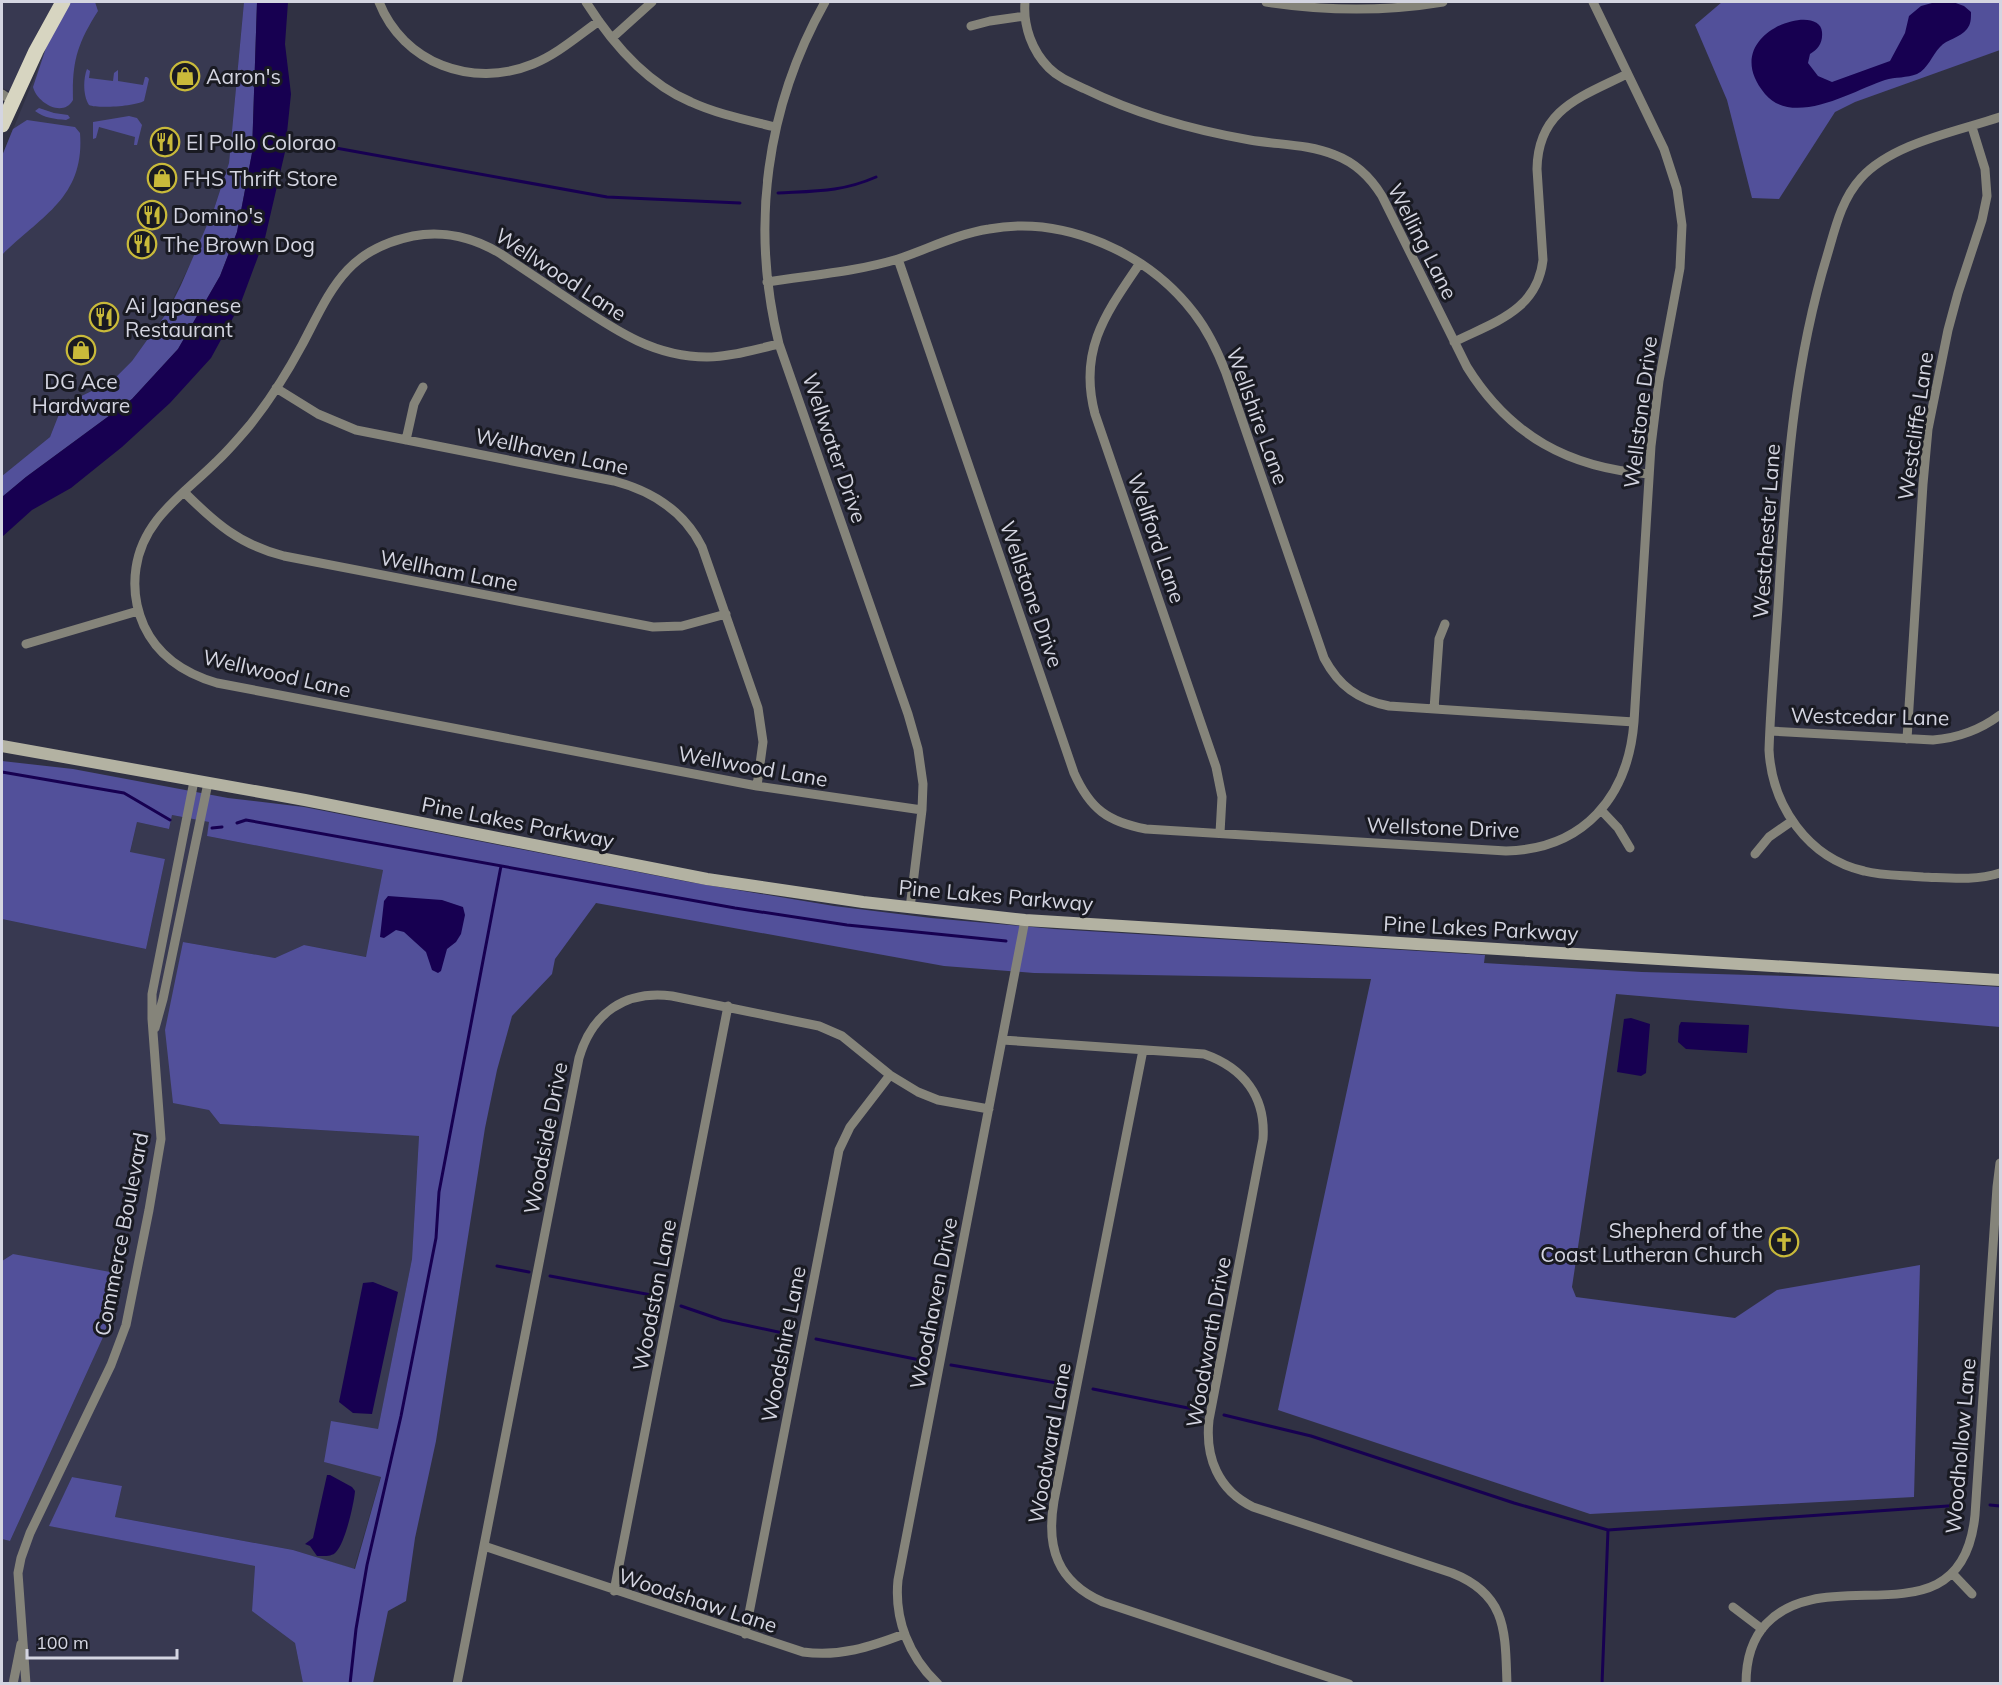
<svg xmlns="http://www.w3.org/2000/svg" width="2002" height="1685" viewBox="0 0 2002 1685" font-family="Mulish,sans-serif">
<style>
.built{fill:#383951}
.green{fill:#52509a}
.water{fill:#170051}
.lines{fill:none;stroke-linecap:round;stroke-linejoin:round}
.stream{stroke:#170051;stroke-width:3}
.street{stroke:#85847a;stroke-width:9}
.secondary{stroke:#b3b2a2;stroke-width:12}
.primary{stroke:#d7d5c1;stroke-width:15}
.labels{text-anchor:middle;dominant-baseline:central;stroke-width:6;stroke-linejoin:round;paint-order:stroke}
.poi-label{font-size:21px;fill:#d4d5e1;stroke:#191a22;text-anchor:start}
.street-label{font-size:21px;fill:#d4d5e1;stroke:#191a22}
</style>
<rect width="100%" height="100%" fill="#303143"/>
<!-- built -->
<path class="built" d="M2 2H55L37 33 11 92 2 88Z
M70 2H244L229 163 214 209 200 244 167 311 151 336 132 361 117 376 102 386 71 401 61 409 50 437 2 476V156L33 81 52 30Z
M172 815 210 822 207 836 383 870 367 957 304 945 275 958 183 942 209 1110 220 1124 419 1136 412 1259 378 1429 324 1462 381 1476 354 1569 293 1550 115 1517 122 1486 72 1477 50 1526 255 1566 252 1611 295 1643 303 1683H2V1539L10 1541 110 1322 13 1254 2 1261V919L146 949 165 859 130 853 137 822 169 829Z"/>
<!-- green -->
<path class="green" d="M70 2H95L98 11C77 44 72 62 73 100 63 118 37 103 33 87L52 30Z
M244 2H257L252 153 237 232 220 276 178 349 132 399 26 477 2 497V476L50 437 61 409 71 401 102 386 117 376 132 361 168 311 181 285 214 209 229 163Z
M1722 2H2000V50L1855 102 1835 112 1779 199 1752 198 1727 100 1695 25Z
M87 69 90 71 89 78 113 81 114 73 118 70V81L143 85 145 77H147L149 79 144 101C136 106 98 109 89 105 83 96 83 79 87 69Z
M39 108 54 113 68 115 70 118 66 120C55 119 44 118 35 111Z
M129 116 137 118 142 125 137 145H134L135 137 99 127 96 138 93 139V122Z
M27 120 75 127 80 133C85 198 41 216 2 255V156L13 129Z
M2 761 73 769 228 798 304 807 689 882 834 906 931 918 1054 929 1485 955 1484 963 1642 972 1862 978 2000 987V1027L1616 994 1572 1287 1576 1297 1735 1318 1777 1290 1920 1265 1914 1497 1590 1514 1278 1410 1371 979 1034 973 944 966 596 903 555 959 552 974 512 1016 497 1070 485 1128 436 1441 415 1538 406 1601 388 1611 373 1683H303L295 1643 252 1611 255 1566 49 1526 72 1477 122 1486 115 1517 293 1550 355 1569 381 1477 324 1462 331 1421 378 1429 412 1259 419 1136 220 1124 209 1110 173 1103 165 1030 183 942 275 958 304 945 366 957 383 870 207 836 209 822 172 815 169 829 137 822 130 852 165 859 146 949 2 919Z
M13 1254 121 1274 110 1322 10 1541 2 1539V1261Z"/>
<!-- water -->
<path class="water" d="M257 2H288L285 44 291 94 285 152 265 238 240 305 211 358 170 403 122 447 71 488 32 510 2 537V497L26 477 132 399 178 349 220 276 237 232 252 153Z
M1953 2 1964 6 1971 12C1971 19 1971 24 1967 29 1960 38 1947 39 1940 47 1932 55 1928 69 1917 74 1907 78 1895 77 1885 80 1854 90 1794 128 1765 94 1715 34 1820 0 1822 32 1823 43 1818 49 1810 54L1808 63 1818 76 1832 82 1890 61 1905 33 1909 16 1921 6 1932 3Z
M388 896 442 900 463 907 465 915 461 934 456 942 447 949 441 971 438 973 432 970 426 952 404 932 396 930 384 938 380 937 384 901Z
M1631 1018 1650 1024 1646 1073 1641 1076 1617 1072 1624 1019Z
M1681 1022 1749 1025 1747 1053 1686 1049 1678 1042 1679 1026Z
M373 1282 398 1292 372 1414 353 1413 339 1402 363 1283Z
M327 1475H330L352 1487 355 1491C354 1504 345 1543 336 1552 332 1557 323 1556 317 1556L310 1546 305 1544 313 1538Z"/>
<g class="lines">
<!-- stream -->
<path class="stream" d="M286 139 607 197 740 203
M778 193C815 191 842 192 876 177
M2 772 124 793 170 820
M237 823 246 820 735 908 847 925 1006 941
M212 828 222 827
M497 1266 529 1272
M550 1276 662 1297
M681 1306 722 1320 792 1335
M816 1339 925 1361
M951 1365 1063 1384
M1093 1389 1198 1410
M1224 1415 1311 1436 1514 1503 1608 1530 1962 1505
M1990 1505 2000 1506
M350 1684 356 1629 367 1565 401 1416 436 1238 439 1192 501 866
M1602 1684 1608 1530"/>
<!-- street -->
<path class="street" d="M379 2C403 63 472 89 533 64 556 55 578 36 599 21
M586 2C612 43 646 83 691 102 717 114 747 120 775 127
M825 2C766 107 750 226 779 344L908 714 918 749 923 784 922 810 910 908
M1025 2C1023 26 1032 51 1049 68 1059 78 1072 83 1085 89 1136 114 1193 130 1250 140 1279 145 1308 144 1335 155 1356 163 1371 178 1382 196L1467 367C1510 436 1569 468 1649 474
M1266 2C1325 11 1383 12 1443 2
M971 26 990 21 1025 16
M612 38 652 2
M2 94 12 101
M2000 117C1956 132 1893 143 1861 178 1841 200 1835 229 1827 256 1795 361 1787 465 1780 574 1777 632 1771 691 1769 750 1772 806 1808 858 1864 871 1883 876 1904 875 1923 877 1950 878 1975 881 2000 873
M898 259 1074 773C1090 809 1108 822 1146 829L1506 851C1584 849 1628 797 1634 722L1651 446 1659 381 1680 268 1682 225 1677 189 1664 149 1593 2
M1140 263C1106 313 1078 350 1095 414L1216 767 1222 797 1220 833
M767 282C811 275 855 272 898 259 928 249 957 234 989 229 1065 215 1148 253 1194 313 1208 331 1218 352 1226 373L1324 658C1339 686 1358 700 1389 706L1634 722
M1454 342C1494 322 1537 311 1543 260L1537 169C1538 109 1581 97 1627 74
M779 344C756 349 731 357 707 357 654 357 615 330 573 302 549 286 525 270 501 254 475 238 444 230 413 236 345 250 331 290 302 345 287 373 270 400 250 425 239 438 228 451 216 462 183 495 143 519 136 568 133 588 136 608 144 626 158 656 186 674 217 683L757 786 922 810
M276 388 318 414 356 430 614 481C652 491 684 511 702 547L758 708 763 742 757 786
M406 440 414 404 423 387
M184 492C215 523 240 545 284 556L653 627 682 626 726 614
M26 644 138 611
M1434 709 1439 639 1445 624
M1770 731 1933 740C1958 738 1980 730 2000 715
M1907 739 1923 484 1928 429 1948 330 1958 293 1982 220 1987 196 1985 169 1972 127
M1601 810 1618 828 1630 848
M1755 854 1769 837 1792 821
M155 1028 163 999 208 783
M1002 1040 1204 1054C1244 1068 1266 1097 1263 1139L1209 1420C1205 1457 1218 1490 1253 1507L1452 1573C1508 1595 1505 1633 1507 1684
M1143 1050 1054 1501C1046 1547 1057 1582 1103 1602L1349 1684
M484 1546 803 1652C840 1657 870 1647 904 1634
M1952 1573 1972 1594
M614 1591 728 1006
M1733 1607 1762 1629
M745 1634 839 1150 850 1127 890 1075
M13 1684 21 1644
M26 1684 18 1573 21 1558 30 1533 111 1365 126 1325 149 1210 161 1139 152 1019V994L194 781
M457 1684 579 1058C592 1013 625 990 672 996L819 1026 842 1036 890 1075 918 1092 938 1100 989 1109
M938 1684C909 1657 894 1619 898 1580L1025 920
M1746 1684C1746 1662 1751 1640 1766 1624 1827 1558 1962 1648 1975 1515L1997 1187 2000 1163"/>
<!-- secondary -->
<path class="secondary" d="M2 746 305 800 707 879 863 902 1025 920 2000 980"/>
<!-- primary -->
<path class="primary" d="M2 125 36 51 63 2"/>
</g>
<!-- icons -->
<defs>
<g id="shop-ring" transform="scale(1.5)"><circle r="9.5" fill="#191a22" stroke="#c9ba3a" stroke-width="1.5"/><path d="M-5-2.5h2.3a2.7 3.5 0 0 1 5.4 0H5L5.5 6h-11ZM-1.5-2.5h3a1.5 2.3 0 0 0-3 0Z" fill="#c9ba3a"/></g>
<g id="restaurant-ring" transform="scale(1.5)"><circle r="9.5" fill="#191a22" stroke="#c9ba3a" stroke-width="1.5"/><path d="M-5-6h1v4h1v-4h1v4h1v-4h1v5L-1.5 .5V6h-2V.5L-5-1ZM5-6V6H3V1.5H1.5Q1.5-4 5-6Z" fill="#c9ba3a"/></g>
<g id="church-ring" transform="scale(1.5)"><circle r="9.5" fill="#191a22" stroke="#c9ba3a" stroke-width="1.5"/><path d="M-1.2-6h2.4v3.5h3.3v2.4h-3.3V6h-2.4V-.1h-3.3v-2.4h3.3Z" fill="#c9ba3a"/></g>
</defs>
<g fill-rule="evenodd">
<use href="#shop-ring" x="185" y="76"/>
<use href="#restaurant-ring" x="165" y="142"/>
<use href="#shop-ring" x="162" y="178"/>
<use href="#restaurant-ring" x="152" y="215"/>
<use href="#restaurant-ring" x="142" y="244"/>
<use href="#restaurant-ring" x="104" y="317"/>
<use href="#shop-ring" x="81" y="350"/>
<use href="#church-ring" x="1784" y="1242"/>
</g>
<g class="labels">
<!-- poi labels -->
<g class="poi-label">
<text x="206" y="76">Aaron's</text>
<text x="186" y="142">El Pollo Colorao</text>
<text x="183" y="178">FHS Thrift Store</text>
<text x="173" y="215">Domino's</text>
<text x="163" y="244">The Brown Dog</text>
<text x="125" y="305">Ai Japanese<tspan x="125" dy="24">Restaurant</tspan></text>
<text x="81" y="381" text-anchor="middle">DG Ace<tspan x="81" dy="24">Hardware</tspan></text>
<text x="1763" y="1230" text-anchor="end">Shepherd of the<tspan x="1763" dy="24">Coast Lutheran Church</tspan></text>
</g>
<!-- street labels -->
<g class="street-label">
<text transform="translate(1423 241) rotate(63)">Welling Lane</text>
<text transform="translate(561 274) rotate(33)">Wellwood Lane</text>
<text transform="translate(1640 412) rotate(-83)">Wellstone Drive</text>
<text transform="translate(1258 416) rotate(70)">Wellshire Lane</text>
<text transform="translate(1915 426) rotate(-82)">Westcliffe Lane</text>
<text transform="translate(835 448) rotate(71)">Wellwater Drive</text>
<text transform="translate(552 451) rotate(12)">Wellhaven Lane</text>
<text transform="translate(1766 531) rotate(-86)">Westchester Lane</text>
<text transform="translate(1157 538) rotate(71)">Wellford Lane</text>
<text transform="translate(449 570) rotate(11)">Wellham Lane</text>
<text transform="translate(1032 594) rotate(71)">Wellstone Drive</text>
<text transform="translate(277 673) rotate(13)">Wellwood Lane</text>
<text transform="translate(1870 716) rotate(1)">Westcedar Lane</text>
<text transform="translate(753 766) rotate(10)">Wellwood Lane</text>
<text transform="translate(518 822) rotate(11)">Pine Lakes Parkway</text>
<text transform="translate(1443 827) rotate(2)">Wellstone Drive</text>
<text transform="translate(996 895) rotate(5)">Pine Lakes Parkway</text>
<text transform="translate(1481 928) rotate(3)">Pine Lakes Parkway</text>
<text transform="translate(545 1138) rotate(-79)">Woodside Drive</text>
<text transform="translate(121 1234) rotate(-79)">Commerce Boulevard</text>
<text transform="translate(654 1295) rotate(-79)">Woodston Lane</text>
<text transform="translate(933 1303) rotate(-79)">Woodhaven Drive</text>
<text transform="translate(1208 1342) rotate(-80)">Woodworth Drive</text>
<text transform="translate(783 1344) rotate(-79)">Woodshire Lane</text>
<text transform="translate(1049 1443) rotate(-80)">Woodward Lane</text>
<text transform="translate(1960 1446) rotate(-85)">Woodhollow Lane</text>
<text transform="translate(698 1600) rotate(18)">Woodshaw Lane</text>
</g>
</g>
<!-- border -->
<rect width="2002" height="1685" fill="none" stroke="#d4d5e1" stroke-width="6"/>
<!-- scale -->
<path d="M27 1649v9h150v-9" fill="none" stroke="#d4d5e1" stroke-width="3"/>
<text x="36" y="1649" font-size="18" fill="#d4d5e1" stroke="#191a22" stroke-width="4.5" paint-order="stroke">100 m</text>
</svg>
